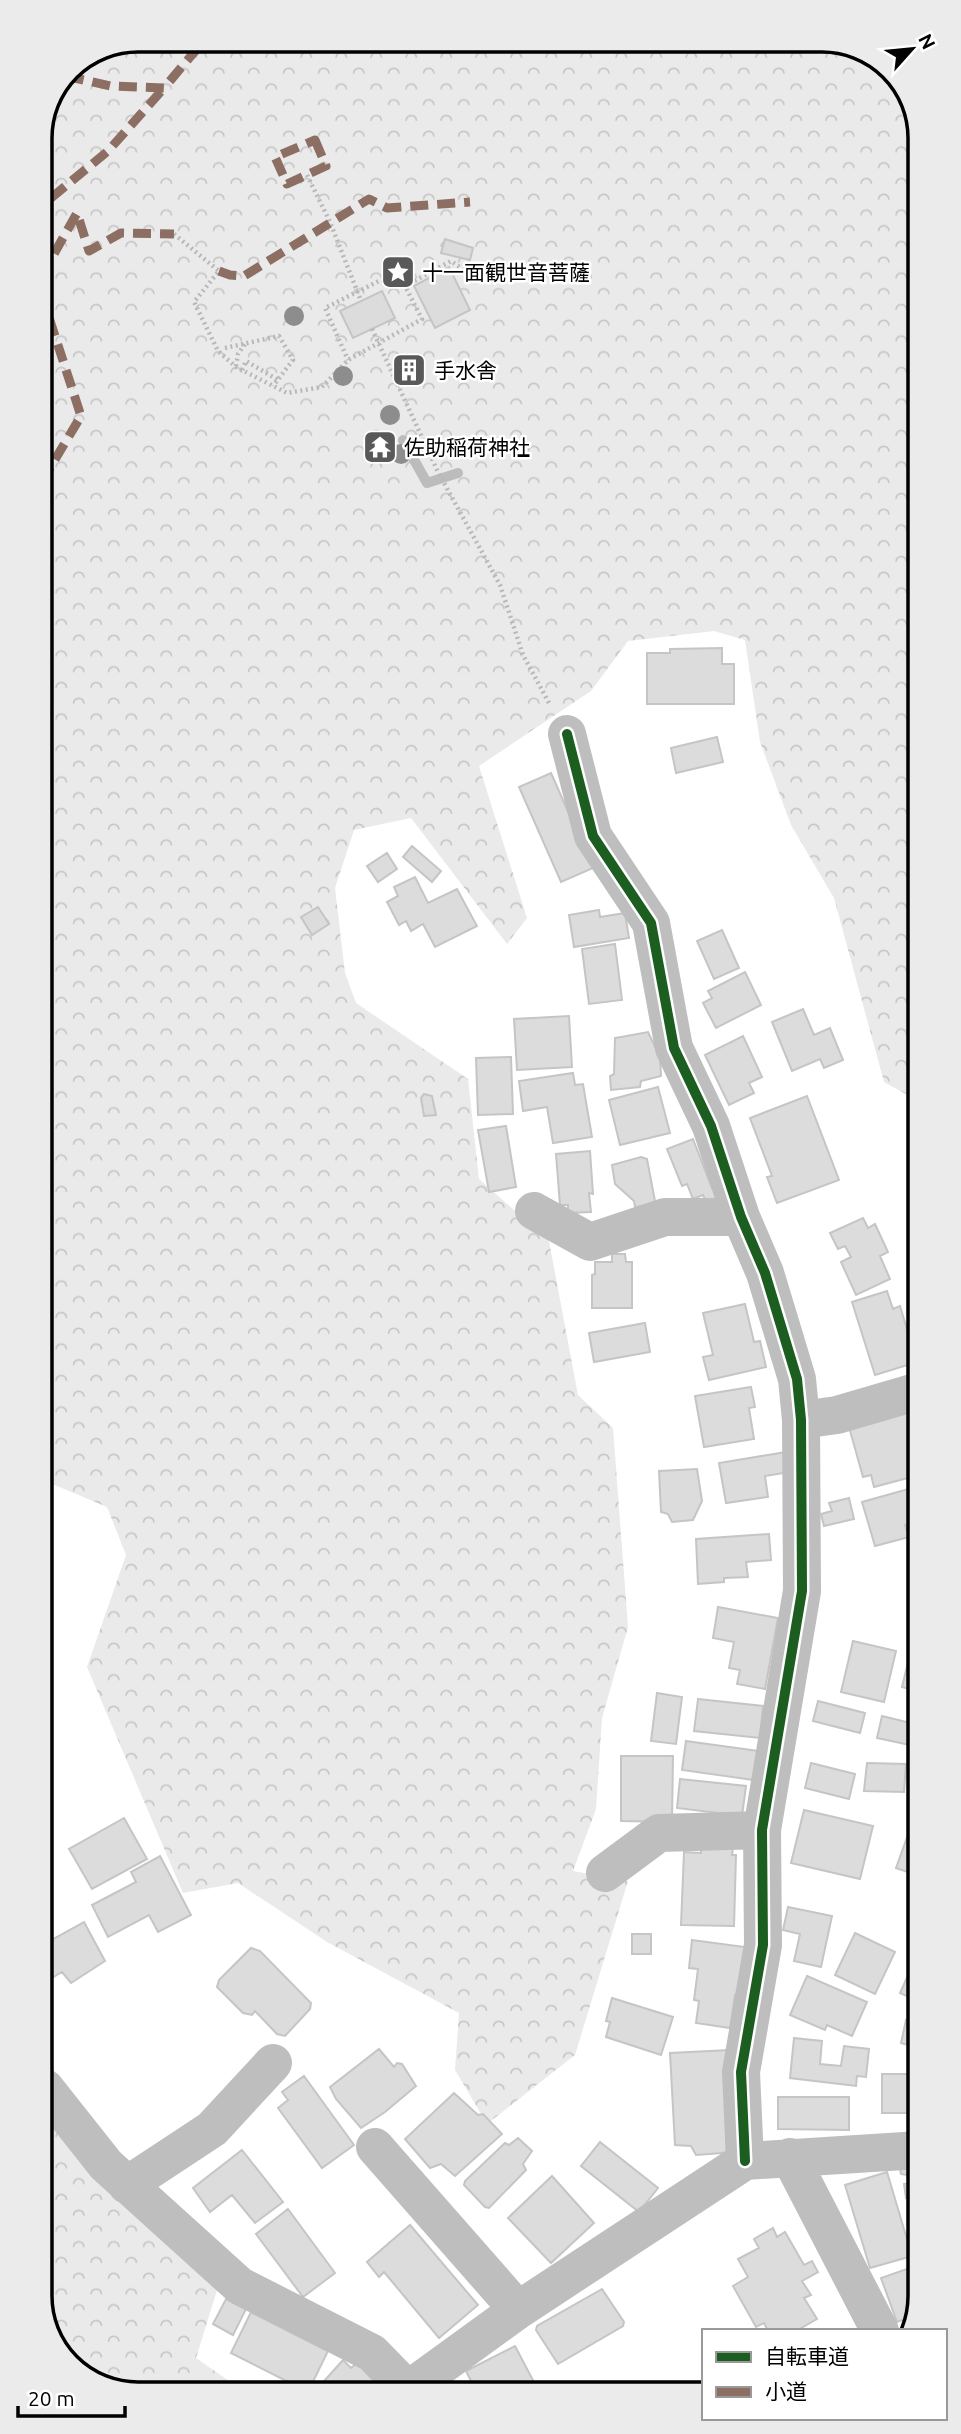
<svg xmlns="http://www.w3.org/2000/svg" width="961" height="2434" viewBox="0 0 961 2434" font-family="Ubuntu,'Noto Sans JP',sans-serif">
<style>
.forest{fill:url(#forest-crowns)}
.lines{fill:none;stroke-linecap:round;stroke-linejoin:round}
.stream{stroke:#bcbcbc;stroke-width:10}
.building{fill:#dcdcdc;stroke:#c5c5c5;stroke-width:2}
.path{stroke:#b8b8b8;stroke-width:4.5;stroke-dasharray:2 3.5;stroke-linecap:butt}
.minor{stroke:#bebebe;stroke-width:38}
.quiet{stroke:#8d6e63;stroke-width:9;stroke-dasharray:18 9;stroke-linecap:butt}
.cycleway-casing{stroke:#fff;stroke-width:15}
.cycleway{stroke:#1b5e20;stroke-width:10}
.tree{fill:#8d8d8d}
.labels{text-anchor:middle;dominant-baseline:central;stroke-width:5;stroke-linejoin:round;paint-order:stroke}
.poi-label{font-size:21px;fill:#000;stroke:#fff;text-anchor:start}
.rim{fill:none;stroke:#000;stroke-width:3.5}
</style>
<defs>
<pattern id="forest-crowns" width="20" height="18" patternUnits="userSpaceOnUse" patternTransform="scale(1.75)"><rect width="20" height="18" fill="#eaeaea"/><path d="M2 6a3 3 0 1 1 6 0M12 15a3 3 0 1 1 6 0" fill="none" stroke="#c7c7c7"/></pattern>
</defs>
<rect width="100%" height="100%" fill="#fff"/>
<!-- forest -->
<path class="forest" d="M138 40H830L883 61 916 107 918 1101 884 1082 834 898 791 825 760 742 745 640 714 631 628 641 591 691 479 766 527 918 507 944 411 818 354 830 335 888 345 973 356 1003 468 1079 479 1179 549 1241 578 1395 613 1428 628 1627 602 1718 596 1809 573 1871 628 1881 575 2055 487 2124 455 2070 459 2013 327 1942 238 1883 183 1893 87 1667 126 1555 107 1507 43 1480 40 132 69 69Z
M45 2118 123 2206 218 2287 196 2358 245 2392 131 2394 78 2373 45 2327Z"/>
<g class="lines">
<!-- stream -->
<path class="stream" d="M403 440 427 483 458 473"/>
</g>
<!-- building -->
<path class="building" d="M445 239 473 248 470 260 441 253Z
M449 267 470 310 435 328 414 286Z
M382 291 395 318 353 338 340 311Z
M410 360 418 376 408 381 400 365Z
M722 648V664H734V704H647V653H670V649Z
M717 737 723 762 676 773 671 748Z
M551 773 593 868 561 882 519 787Z
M412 846 441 871 432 882 403 857Z
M387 853 397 869 378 882 367 866Z
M415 877 428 903 457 889 477 926 435 947 423 924 411 931 406 921 399 925 387 902 398 896 394 887Z
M318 907 329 924 312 935 301 917Z
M599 910 600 917 625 913 629 938 574 947 569 915Z
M722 930 739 968 714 979 697 941Z
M615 944 622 1000 589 1004 582 949Z
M745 972 761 1005 716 1028 703 1003 712 998 708 991Z
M803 1009 814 1035 830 1028 843 1060 824 1068 820 1059 792 1071 772 1022Z
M569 1016 572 1067 517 1070 514 1019Z
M648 1032 660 1057 661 1076 641 1081 640 1087 611 1090 610 1076 614 1074 615 1038Z
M743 1036 762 1077 749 1083 754 1093 729 1105 705 1055Z
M511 1057 513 1114 478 1115 476 1058Z
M573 1073 575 1085 583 1084 592 1137 553 1143 547 1107 523 1111 519 1081Z
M658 1087 670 1133 620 1145 609 1100Z
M424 1094 432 1096 436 1115 424 1116 421 1098Z
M807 1096 839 1180 777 1203 767 1177 772 1176 750 1118Z
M506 1126 516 1187 489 1192 478 1130Z
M693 1139 712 1188 726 1204 710 1210 703 1195 693 1199 687 1184 682 1186 667 1149Z
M590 1151 593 1194 589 1193 591 1212 568 1213V1205H560L556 1154Z
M641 1157 647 1159 655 1201 650 1205 635 1207 634 1201 615 1184 612 1165Z
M863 1218 868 1228 875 1224 888 1252 880 1256 890 1279 856 1295 841 1262 851 1257 845 1246 838 1249 830 1233Z
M612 1254H625L626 1262H632V1308H592V1275L595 1274V1262H612Z
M887 1291 893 1309 900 1306 917 1362 875 1375 852 1302Z
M745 1304 754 1342 760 1341 766 1367 709 1380 703 1357 713 1355 703 1313Z
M645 1323 650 1352 594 1362 589 1333Z
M751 1387 755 1407 749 1408 754 1439 704 1447 695 1396Z
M907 1411 919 1454V1475L874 1487 871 1475 863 1477 849 1427Z
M786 1452 790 1472 765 1476 768 1497 726 1503 719 1463Z
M697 1469 702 1501 693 1520 672 1522 668 1514 661 1512 659 1471Z
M919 1486V1521L905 1525 909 1537 875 1546 862 1502Z
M849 1498 854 1519 824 1526 821 1514 832 1511 829 1503Z
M769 1534 771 1560 746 1562 748 1577 724 1578V1582L698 1584 696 1539Z
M718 1607 778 1618 765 1689 737 1684 740 1670 729 1668 734 1642 713 1638Z
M853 1641 896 1651 884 1702 841 1692Z
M909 1658 919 1661V1713L908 1710 913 1690 902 1687Z
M657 1693 682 1697 676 1744 651 1741Z
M698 1699 763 1706 760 1738 694 1731Z
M818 1701 865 1713 860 1733 813 1721Z
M882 1716 919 1725V1747L877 1738Z
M686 1741 765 1752 761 1781 682 1770Z
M621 1756H673L672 1822 621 1821Z
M811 1763 855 1774 849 1799 805 1788Z
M867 1763 906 1764 904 1792 864 1791Z
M680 1779 746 1786 742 1816 677 1808Z
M804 1810 873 1826 860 1879 791 1863Z
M124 1818 147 1859 92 1889 69 1849Z
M910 1829 920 1833V1876L896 1868Z
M701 1846 733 1848 732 1855H736L734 1926 681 1925 684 1852 701 1853Z
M160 1856 191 1915 158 1932 149 1915 108 1937 92 1905 136 1882 131 1872Z
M788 1907 832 1916 821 1967 794 1961 800 1934 783 1930Z
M84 1922 105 1961 71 1983 62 1972 45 1982 44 1944Z
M855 1933 895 1952 875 1994 835 1975Z
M632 1934H651V1954H632Z
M692 1940 745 1947 743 1996 735 1995 730 2028 696 2023 699 2001 694 2000 698 1969 689 1968Z
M251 1948 260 1951 311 2003 310 2009 285 2036 277 2034 255 2011 252 2015 243 2013 217 1987 219 1980Z
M920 1949V2002L900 1993Z
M807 1976 867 2002 852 2036 827 2025 825 2030 790 2015Z
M612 1998 673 2017 661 2055 606 2037 610 2022 606 2021Z
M906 2020 920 2023V2056L913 2055 915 2047 901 2043Z
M794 2038 822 2041 820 2064 841 2066 844 2046 869 2049 866 2077 857 2076 856 2086 790 2078Z
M379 2049 394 2067 397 2063 402 2064 416 2086 385 2112 361 2128 336 2099 330 2087Z
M729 2050 735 2152 696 2155 691 2146 675 2145 670 2053Z
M882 2074H920V2113H882Z
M304 2076 354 2145 322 2168 278 2108 288 2100 282 2092Z
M454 2093 478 2115 483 2114 502 2134 455 2176 441 2164 430 2168 405 2139Z
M778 2097H849V2130L778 2129Z
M518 2138 532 2151 523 2164 526 2170 489 2208 485 2207 464 2185 465 2181 505 2143 509 2145Z
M600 2142 658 2188 639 2212 581 2166Z
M242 2150 283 2202 255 2223 232 2195 210 2212 193 2188Z
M920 2162V2188L918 2177 901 2174 899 2165Z
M887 2172 912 2256 870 2268 845 2185Z
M552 2176 594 2223 551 2263 508 2218Z
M915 2182 918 2196 906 2198 904 2184Z
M288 2209 335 2273 303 2297 256 2234Z
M410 2225 478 2305 439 2338 384 2272 379 2277 367 2262Z
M773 2228 777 2237 785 2232 804 2265 812 2261 818 2272 802 2281 811 2295 804 2298 817 2319 796 2331H768L764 2323 756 2327 733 2286 748 2277 738 2259 759 2248 754 2239Z
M918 2265 921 2282 915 2285 920 2299 914 2316 897 2322 881 2278Z
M602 2289 624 2322 623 2326 558 2364 536 2330 537 2326Z
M226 2299 246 2309 233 2335 213 2324Z
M251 2312 328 2351 308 2392 231 2353Z
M515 2346 535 2384 522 2391H476L466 2371Z
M343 2360 351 2368 357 2363 380 2385 373 2392H318L316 2390Z"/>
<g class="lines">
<!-- path -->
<path class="path" d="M307 175 330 222 361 301
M174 234 219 271 194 302 218 351 236 367 287 393 322 387 348 360 422 319 405 286 381 280 325 308 348 360
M405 286 451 261 468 273
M372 329 438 472 500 585 523 655 549 703
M225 348 279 336 293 360 273 386
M236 366 238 354 245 344
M242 370 246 361 278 380
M395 381 405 375"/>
<!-- minor -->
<path class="minor" d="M567 734 593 836 651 923 674 1048 711 1126 741 1217 765 1273 797 1379 801 1420 802 1591 762 1830 763 1945 741 2072 745 2161
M534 1211 590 1242 665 1217H741
M801 1420 837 1415 919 1391
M605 1873 659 1833 762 1830
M45 2088 106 2165 240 2286 372 2353 408 2390
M375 2147 518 2310
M790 2157 880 2331
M127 2185 212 2129 273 2063
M405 2392 518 2310 745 2161 920 2150"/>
<!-- quiet -->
<path class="quiet" d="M66 76 110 86 164 88 196 50 200 40
M315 140 326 166 287 184 275 157Z
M41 223 51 198 108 151 164 88
M219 271 230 275 244 276 369 199 387 208 470 202
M41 277 77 213 89 251 121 233 174 234
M41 293 81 416 47 473 41 496"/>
<!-- cycleway casing -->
<g class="cycleway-casing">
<path id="cycleway" d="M567 734 593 836 651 923 674 1048 711 1126 741 1217 765 1273 797 1379 801 1420 802 1591 762 1830 763 1945 741 2072 745 2161"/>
</g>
<!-- cycleway -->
<use href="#cycleway" class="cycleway"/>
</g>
<!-- trees -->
<g class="tree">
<circle cx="294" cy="316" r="10"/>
<circle cx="343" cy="376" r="10"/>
<circle cx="390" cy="415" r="10"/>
<circle cx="401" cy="454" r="10"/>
</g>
<!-- icons -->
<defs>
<g id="sight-square" transform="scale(1.75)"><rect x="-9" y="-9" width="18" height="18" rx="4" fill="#595959" stroke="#fff"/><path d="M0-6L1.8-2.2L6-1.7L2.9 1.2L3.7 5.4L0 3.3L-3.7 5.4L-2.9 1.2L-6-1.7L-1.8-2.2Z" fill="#fff"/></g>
<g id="building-square" transform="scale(1.75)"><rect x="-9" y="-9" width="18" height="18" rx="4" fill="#595959" stroke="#fff"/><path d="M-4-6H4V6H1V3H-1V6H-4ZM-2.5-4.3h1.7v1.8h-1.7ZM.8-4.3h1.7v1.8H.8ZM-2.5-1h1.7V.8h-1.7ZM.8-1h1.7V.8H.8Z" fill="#fff"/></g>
<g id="temple-square" transform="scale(1.75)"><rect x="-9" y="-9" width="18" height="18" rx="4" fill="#595959" stroke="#fff"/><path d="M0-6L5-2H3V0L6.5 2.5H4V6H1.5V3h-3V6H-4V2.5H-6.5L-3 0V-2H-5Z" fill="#fff"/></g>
</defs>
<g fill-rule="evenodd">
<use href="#sight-square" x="398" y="272"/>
<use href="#building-square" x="409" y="370"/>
<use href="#temple-square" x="380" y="447"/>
</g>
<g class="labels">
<!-- poi labels -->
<g class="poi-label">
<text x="422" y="272">十一面観世音菩薩</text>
<text x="434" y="370">手水舎</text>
<text x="404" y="447">佐助稲荷神社</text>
</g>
</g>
<!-- crop -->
<path d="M0 0H961V2434H0ZM138 52H822A86 86 0 0 1 908 138V2296A86 86 0 0 1 822 2382H138A86 86 0 0 1 52 2296V138A86 86 0 0 1 138 52Z" fill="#ebebeb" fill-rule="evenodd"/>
<path class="rim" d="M138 52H822A86 86 0 0 1 908 138V2296A86 86 0 0 1 822 2382H138A86 86 0 0 1 52 2296V138A86 86 0 0 1 138 52Z"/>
<!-- legend -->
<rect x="702" y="2329" width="245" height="91" fill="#ffffff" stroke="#999999" stroke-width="2"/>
<rect x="716" y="2352" width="35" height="10" fill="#1b5e20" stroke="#999999" stroke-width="2"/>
<text x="765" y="2364" font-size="21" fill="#000000">自転車道</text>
<rect x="716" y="2387" width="35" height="10" fill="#8d6e63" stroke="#999999" stroke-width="2"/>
<text x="765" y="2399" font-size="21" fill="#000000">小道</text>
<!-- north arrow -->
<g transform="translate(912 49) rotate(63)" stroke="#ffffff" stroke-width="5" paint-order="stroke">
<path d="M0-5L12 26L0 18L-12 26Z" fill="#000000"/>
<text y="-10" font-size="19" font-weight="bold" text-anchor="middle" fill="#000000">N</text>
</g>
<!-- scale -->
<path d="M18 2406v10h107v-10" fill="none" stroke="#000000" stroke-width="3.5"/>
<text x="28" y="2406" font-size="21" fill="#000000" stroke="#ffffff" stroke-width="5" paint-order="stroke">20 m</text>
</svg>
